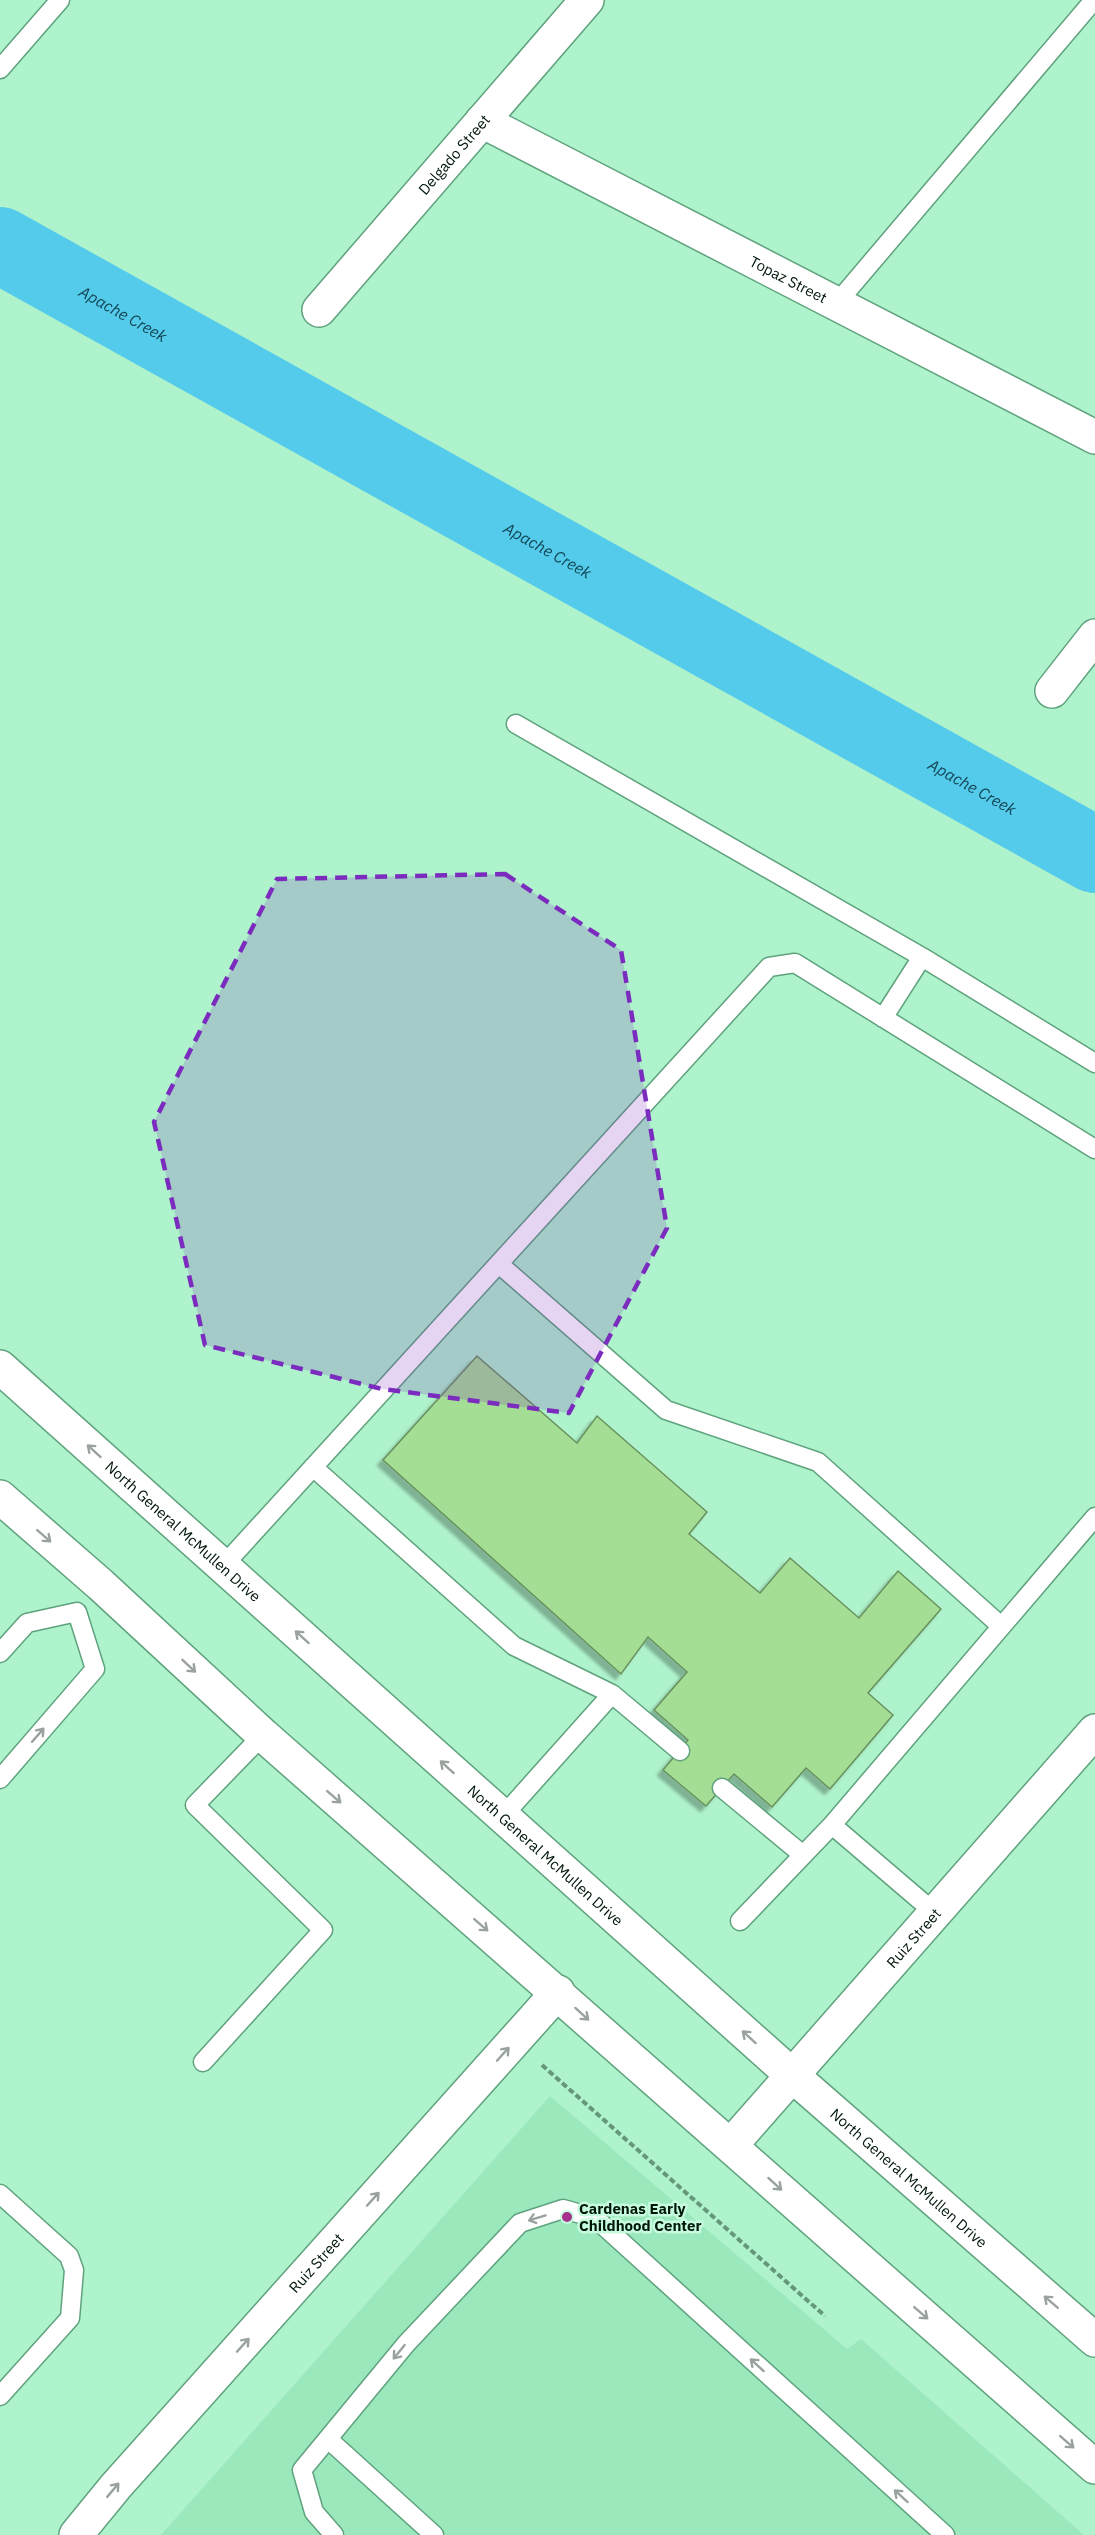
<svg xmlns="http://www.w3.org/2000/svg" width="1095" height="2535" viewBox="0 0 1095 2535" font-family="'IBM Plex Sans',sans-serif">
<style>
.built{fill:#9be8bd}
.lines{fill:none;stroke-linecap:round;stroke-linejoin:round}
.river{stroke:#55cbec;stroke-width:76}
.building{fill:#a4dd94;stroke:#69915e;stroke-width:1.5;filter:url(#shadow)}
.lane-casing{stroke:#5fa27e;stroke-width:21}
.street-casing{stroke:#5fa27e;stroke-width:36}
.primary-casing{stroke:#5fa27e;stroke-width:36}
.path{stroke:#65977a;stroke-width:4;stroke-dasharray:6 3;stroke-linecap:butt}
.lane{stroke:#fff;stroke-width:18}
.street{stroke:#fff;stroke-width:33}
.primary{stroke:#fff;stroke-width:33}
.oneway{stroke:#99a29d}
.marked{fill:#7b2cbf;fill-opacity:0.2;stroke:#7b2cbf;stroke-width:4.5;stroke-dasharray:12 8;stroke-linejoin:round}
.poi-dot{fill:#a6318a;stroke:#c6fcdd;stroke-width:2}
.labels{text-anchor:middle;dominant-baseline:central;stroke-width:5;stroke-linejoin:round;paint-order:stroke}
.street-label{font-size:15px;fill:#00170a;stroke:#c6fcdd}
.poi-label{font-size:15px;font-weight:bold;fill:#00170a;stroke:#c6fcdd;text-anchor:start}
.water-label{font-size:16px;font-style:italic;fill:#124654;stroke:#c6fcdd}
</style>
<defs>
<filter id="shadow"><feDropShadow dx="-5.5" dy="5.5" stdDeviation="1.5" flood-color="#0004"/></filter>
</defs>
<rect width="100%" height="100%" fill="#aef3cb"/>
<!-- built -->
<path class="built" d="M550 2096 847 2349 861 2339 1084 2535H161Z"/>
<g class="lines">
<!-- river -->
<path class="river" id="s1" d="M0 245 1095 855"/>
</g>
<!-- building -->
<path class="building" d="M477 1356 577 1443 597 1416 707 1512 689 1534 760 1593 790 1558 859 1618 898 1571 941 1609 868 1693 893 1715 830 1789 806 1768 772 1807 734 1774 706 1806 663 1770 688 1740 654 1710 687 1672 648 1637 621 1674 383 1460Z"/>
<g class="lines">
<!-- lane casing -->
<g class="lane-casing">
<path id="lane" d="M0 69 60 0
M836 304 1094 0
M516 724 922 957 1095 1063
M883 1018 922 957
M499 1264 666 1410 818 1462 1001 1626
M313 1467 514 1646 612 1694 680 1751
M223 1566 769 967 795 963 1095 1149
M0 1653 27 1623 77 1612 95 1669 0 1779
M722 1788 803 1855
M503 1816 612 1694
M832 1825 935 1913
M740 1921 832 1825 1095 1517
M203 2062 323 1930 195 1805 263 1735
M0 2194 69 2256 74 2270 70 2318 0 2396
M328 2439 434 2535
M334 2535 314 2512 302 2470 406 2344 520 2223 563 2209 595 2218 945 2535"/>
</g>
<!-- street casing -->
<g class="street-casing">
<g id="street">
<path id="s2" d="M482 121 1095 437"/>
<path id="s3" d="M319 310 587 0"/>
<path d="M1052 691 1095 636"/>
<path id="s4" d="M731 2145 1095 1731"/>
<path id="s5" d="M76 2535 116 2486 558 1992"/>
</g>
</g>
<!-- primary casing -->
<g class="primary-casing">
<g id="primary">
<path id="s6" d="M0 1367 793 2076 1095 2340"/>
<path d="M0 1497 101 1585 263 1735 1095 2467"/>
</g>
</g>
<!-- path -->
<path class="path" d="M542 2065 825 2316"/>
<!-- lane -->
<use href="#lane" class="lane"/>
<!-- street -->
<use href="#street" class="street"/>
<!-- primary -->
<use href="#primary" class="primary"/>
</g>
<!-- one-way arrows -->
<defs><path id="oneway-shaft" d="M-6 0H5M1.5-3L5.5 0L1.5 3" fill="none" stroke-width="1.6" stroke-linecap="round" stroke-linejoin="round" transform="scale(1.5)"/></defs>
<g class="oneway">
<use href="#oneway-shaft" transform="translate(94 1451) rotate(-138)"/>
<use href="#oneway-shaft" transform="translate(44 1536) rotate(41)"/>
<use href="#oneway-shaft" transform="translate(302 1637) rotate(-138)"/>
<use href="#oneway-shaft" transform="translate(189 1666) rotate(43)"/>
<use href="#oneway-shaft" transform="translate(38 1735) rotate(-49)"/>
<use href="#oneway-shaft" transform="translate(447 1767) rotate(-138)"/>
<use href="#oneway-shaft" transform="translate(334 1797) rotate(41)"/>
<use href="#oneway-shaft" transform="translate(481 1925) rotate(41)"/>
<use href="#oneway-shaft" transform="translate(582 2014) rotate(42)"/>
<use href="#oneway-shaft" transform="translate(749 2037) rotate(-138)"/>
<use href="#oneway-shaft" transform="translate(503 2054) rotate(-48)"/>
<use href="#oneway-shaft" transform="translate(775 2184) rotate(42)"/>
<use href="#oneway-shaft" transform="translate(373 2199) rotate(-48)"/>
<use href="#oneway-shaft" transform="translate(537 2218) rotate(163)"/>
<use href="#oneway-shaft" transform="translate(1051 2302) rotate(-139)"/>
<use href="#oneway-shaft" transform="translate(921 2313) rotate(41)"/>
<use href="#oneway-shaft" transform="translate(243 2345) rotate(-48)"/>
<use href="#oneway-shaft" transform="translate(399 2352) rotate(129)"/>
<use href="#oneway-shaft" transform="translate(757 2365) rotate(-138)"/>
<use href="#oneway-shaft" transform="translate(1067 2442) rotate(41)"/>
<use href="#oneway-shaft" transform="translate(113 2490) rotate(-50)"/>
<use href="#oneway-shaft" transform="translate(901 2496) rotate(-138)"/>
</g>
<!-- marked area -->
<path class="marked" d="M505 874 621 950 667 1228 569 1413 382 1389 205 1345 154 1122 277 879Z"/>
<!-- markers -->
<circle class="poi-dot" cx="567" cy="2217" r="6"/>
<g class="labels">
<!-- street labels -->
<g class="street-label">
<text stroke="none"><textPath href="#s3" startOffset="206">Delgado Street</textPath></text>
<text stroke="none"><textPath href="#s2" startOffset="345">Topaz Street</textPath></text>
<text stroke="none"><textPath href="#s6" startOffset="246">North General McMullen Drive</textPath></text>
<text stroke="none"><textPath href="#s6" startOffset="732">North General McMullen Drive</textPath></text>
<text stroke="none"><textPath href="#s4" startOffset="276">Ruiz Street</textPath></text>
<text stroke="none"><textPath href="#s6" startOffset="1218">North General McMullen Drive</textPath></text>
<text stroke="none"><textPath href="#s5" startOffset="363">Ruiz Street</textPath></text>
</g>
<!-- poi labels -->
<g class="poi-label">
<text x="579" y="2208">Cardenas Early<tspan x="579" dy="17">Childhood Center</tspan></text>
</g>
<!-- water labels -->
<g class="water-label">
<text stroke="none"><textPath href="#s1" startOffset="141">Apache Creek</textPath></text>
<text stroke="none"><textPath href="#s1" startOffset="627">Apache Creek</textPath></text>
<text stroke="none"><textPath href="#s1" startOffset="1113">Apache Creek</textPath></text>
</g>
</g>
</svg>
